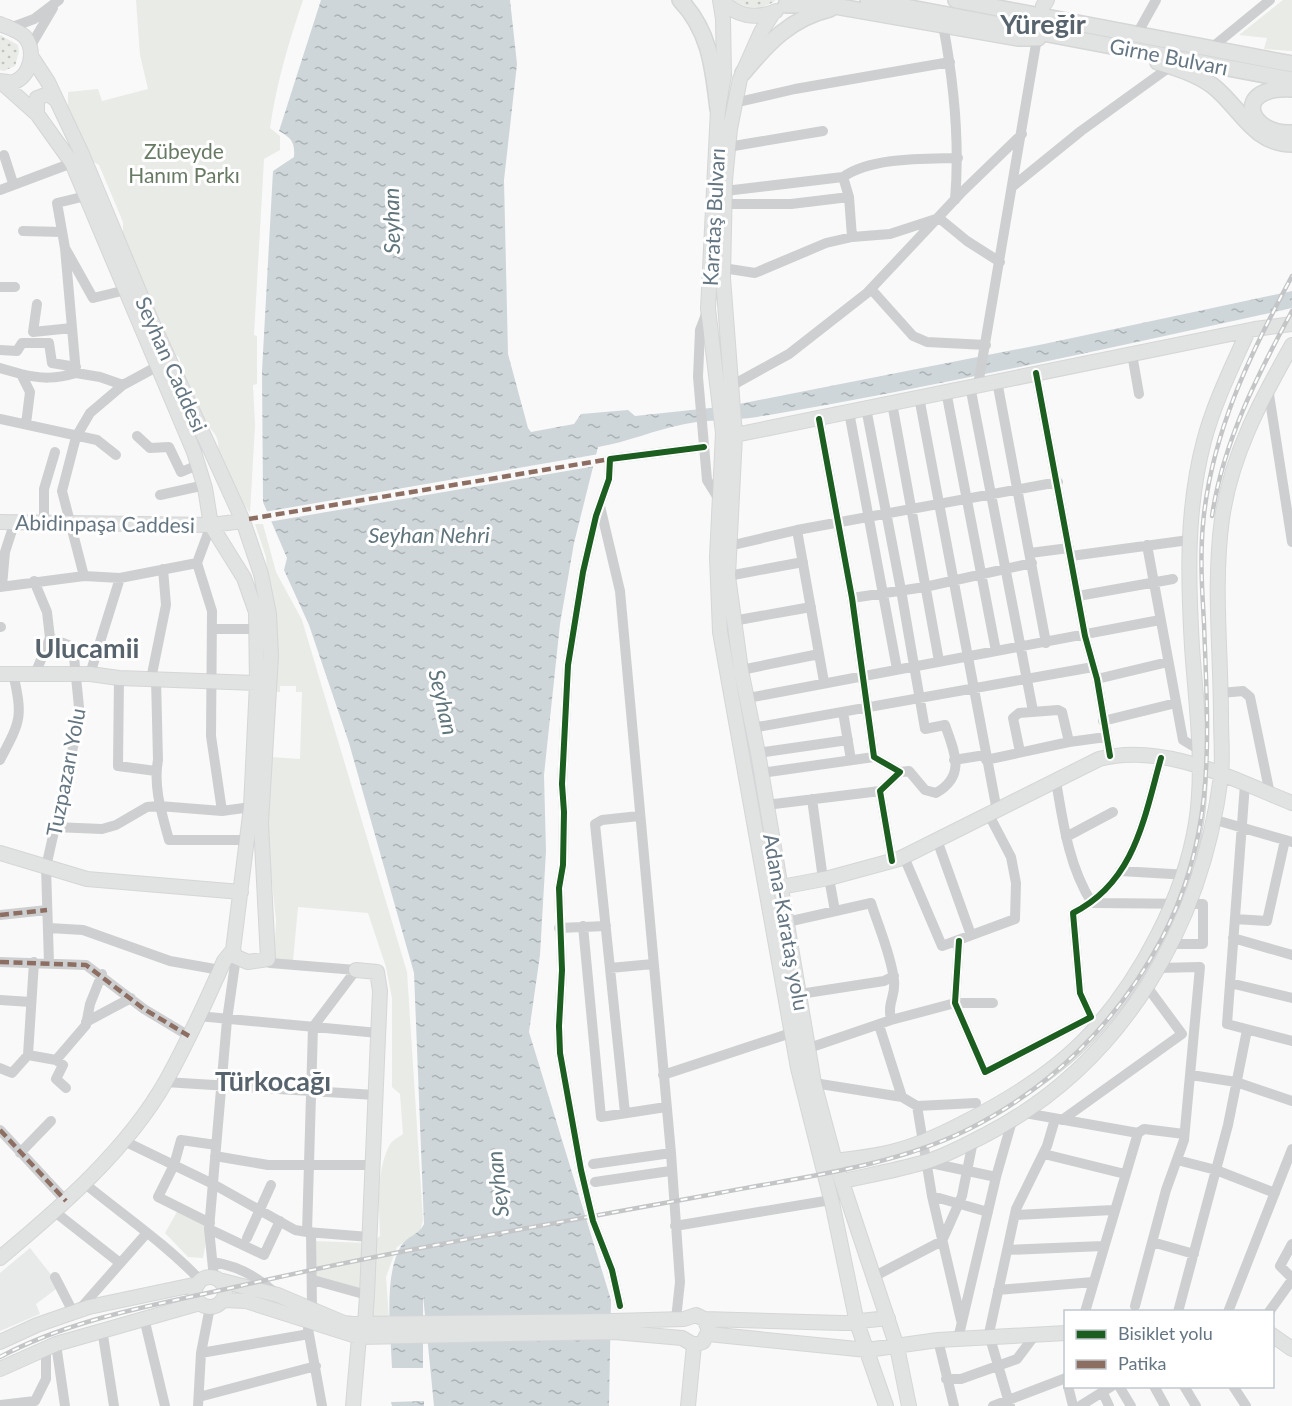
<svg xmlns="http://www.w3.org/2000/svg" width="1292" height="1406" viewBox="0 0 1292 1406" font-family="Lato,sans-serif">
<style>
.built{fill:#e8e9e9}
.grass{fill:url(#grass-dots)}
.green{fill:#e8ebe6}
.water{fill:url(#water-ripples)}
.pier{fill:#f9f9f9}
.lines{fill:none;stroke-linecap:round;stroke-linejoin:round}
.major-casing{stroke:#d5d6d7;stroke-width:16}
.highway-casing{stroke:#d5d6d6;stroke-width:18}
.minor{stroke:#cecfd0;stroke-width:10}
.major{stroke:#e1e2e2;stroke-width:14}
.highway{stroke:#e1e2e2;stroke-width:15}
.rail-casing{stroke:#c3c5c6;stroke-width:4.5}
.rail{stroke:#fff;stroke-width:2;stroke-dasharray:7;stroke-linecap:butt}
.quiet{stroke:#8d6e63;stroke-width:4.5;stroke-dasharray:9 4.5;stroke-linecap:butt}
.cycleway-casing{stroke:#fff;stroke-width:10}
.cycleway{stroke:#1b5e20;stroke-width:6}
.labels{text-anchor:middle;dominant-baseline:central;stroke-width:6;stroke-linejoin:round;paint-order:stroke}
.street-label{font-size:21px;fill:#657683;stroke:#fff}
.park-label{font-size:21px;fill:#687a64;stroke:#fff}
.water-label{font-size:22px;font-style:italic;fill:#60757c;stroke:#fff}
.district-label{font-size:27px;font-weight:bold;fill:#57646e;stroke:#fff}
</style>
<defs>
<pattern id="grass-dots" width="8" height="8" patternUnits="userSpaceOnUse" patternTransform="scale(1.5)"><rect width="8" height="8" fill="#e8ebe6"/><path d="M2 2h.1M6 6h.1" fill="none" stroke="#c0c3c0" stroke-width="1.8" stroke-linecap="round"/></pattern>
<pattern id="water-ripples" width="26" height="14" patternUnits="userSpaceOnUse" patternTransform="scale(1.5)"><rect width="26" height="14" fill="#ced6d9"/><path d="M2 4q2-2 4 0t4 0M15 11q2-2 4 0t4 0" fill="none" stroke="#abb2b5"/></pattern>
</defs>
<rect width="100%" height="100%" fill="#f9f9f9"/>
<!-- built -->
<path class="built" d="M30 1248 60 1286 36 1304 40 1314 0 1331V1273Z"/>
<!-- grass -->
<path class="grass" d="M732 0H776C762 11 747 9 732 0Z
M0 35 18 45 19 52 15 66 4 71 0 70Z"/>
<!-- green -->
<path class="green" d="M136 0H303C289 41 276 85 270 128L280 136V150L264 159 254 335 257 336V384L253 385 255 425 250 513 239 498 218 451C221 433 207 428 200 416 190 398 185 377 179 357L168 350 123 240V222L99 165 87 158 68 107V92L98 89 102 101 148 89 140 55Z
M1283 0H1292V51L1264 49 1267 38 1239 35Z
M255 524H263L276 572 302 620 407 972 423 1220 420 1232 397 1247 386 1277 389 1319 371 1317 375 1240 380 1236C379 1208 376 1172 389 1146 391 1141 399 1137 403 1134L400 1094 392 1087V998L386 967 368 913 298 907 293 961 274 960 276 920 264 807 270 757 300 759 302 692H296V686H280V692H272L266 557Z
M178 1210 209 1224 203 1258 188 1257 165 1233Z
M313 1241 367 1243 362 1289 315 1282Z"/>
<!-- water -->
<path class="water" d="M321 0H510L517 64 504 180 508 354 528 428 531 432 574 424 581 414 628 410 635 416 729 406 1044 344 1292 291V308C1114 347 936 387 757 417 733 421 708 419 685 424 654 430 628 442 598 447L574 543 560 624 544 775 546 851 540 955 529 1032 611 1300 609 1406H434L423 1295V1368H392C391 1334 383 1276 401 1246 407 1236 419 1235 424 1224L414 973 349 743 309 625 284 570 287 558 263 502 262 371 273 171 294 157C295 143 292 138 279 131Z
M424 1401V1406H392L391 1402Z"/>
<!-- pier -->
<path class="pier" d="M599 454 596 466 268 522 264 512Z"/>
<g class="lines">
<!-- major casing -->
<g class="major-casing">
<path id="major" d="M720 0 723 19 724 75 718 109 708 309 723 433 717 557 720 632 798 1068 833 1207 857 1323 886 1406
M721 0C736 16 755 20 776 11
M1043 6 1047 0
M773 13 761 32 740 79 730 129 725 180 723 278 735 435 728 576 741 670 758 753 814 1083 835 1161 897 1347 909 1406
M0 24C9 28 18 30 25 37 36 50 31 76 14 82 10 83 4 81 0 81
M31 56 48 82 82 154 151 320 243 521 261 574 269 614 271 656 261 823 268 959 248 962 236 957 233 950
M37 114V98L48 94 55 99
M735 435 1255 329 1292 324
M0 522 211 525 243 521
M0 674H90L119 678 257 683
M0 853 87 879 241 892
M781 887 829 878 899 859 1099 759C1164 742 1232 779 1292 803
M835 1161C853 1158 873 1157 891 1152 916 1146 940 1135 963 1123 1009 1100 1055 1072 1090 1034 1140 980 1184 897 1196 823 1205 766 1196 705 1192 647 1188 578 1186 509 1204 441 1214 403 1232 367 1248 331
M843 1181C870 1175 898 1170 925 1162 946 1156 967 1144 987 1134 1123 1063 1202 926 1221 776 1223 757 1221 737 1221 718 1221 653 1213 584 1222 519 1231 455 1261 400 1292 345
M0 1258C60 1208 127 1150 166 1081 187 1043 206 1002 224 961L233 950 251 807 257 683 256 612 244 578 211 525 205 488 194 452 72 163 37 114 0 81
M195 1292a15 15 0 1 1 30 0a15 15 0 1 1-30 0Z
M219 1280 278 1295 344 1323 353 1324 613 1321 684 1319 696 1315 704 1319 709 1330 703 1342 694 1345 682 1338 614 1332 359 1337 246 1301 223 1300
M704 1319 842 1323 888 1318
M708 1334 867 1350 938 1340 1066 1333
M1272 1335 1292 1349
M0 1342 37 1325 89 1307 198 1284
M0 1369 56 1344 200 1303
M353 1406 359 1337 365 1324 367 1295 380 991 377 972 356 970
M688 1406 694 1345"/>
</g>
<!-- highway casing -->
<g class="highway-casing">
<path id="highway" d="M680 0C710 31 713 68 718 109
M868 0 1292 80
M956 0 1292 64
M786 5 823 4 1018 38H1038
M1158 62C1177 68 1197 74 1213 86 1240 107 1253 144 1292 144
M743 73C768 43 791 18 830 9
M1292 89C1231 86 1248 135 1292 133"/>
</g>
<!-- minor -->
<path class="minor" d="M943 25C954 83 960 142 955 200
M10 28 34 19 59 0
M1137 34 1156 0
M30 47 53 8
M1210 49 1270 0
M734 103 795 89 950 62
M728 147 823 131
M4 155 13 183
M1013 186 1081 131 1171 66
M0 190 72 163
M725 191 843 177
M86 196 57 203 65 248 93 298 126 290
M725 204H791L849 197
M23 231 62 232
M852 237 849 197 843 177C872 157 924 159 958 158
M65 248 76 373 100 377 123 385
M723 268 755 273 826 243 852 237 890 234 939 218 967 241 1000 262
M0 287H15
M871 289 913 336 927 342 986 345
M37 304 33 332 72 328
M708 309 700 330 698 377 707 480 720 501
M0 350 17 351 22 343H49L52 363 76 367
M1132 354 1139 394
M0 368 21 374 30 392 26 424
M1036 373 1085 636 1097 679 1110 756
M21 374C41 379 56 379 76 373
M997 381 1046 643
M978 385 1037 38
M731 386 789 354 867 293 961 193 1022 134
M970 386 1033 711
M1268 388 1292 542
M946 391 996 651
M919 397 997 811
M892 403 939 661
M866 408 901 590 925 729 945 725C955 753 966 776 936 793L925 790 909 771 900 772
M849 412 897 669
M0 419 97 440 116 455
M819 419 852 598 874 757 900 772 880 791 892 861
M137 436 150 448 169 447 181 472 198 465
M160 495 205 485
M600 506 620 591 671 1153 680 1282 676 1319
M44 521V489L55 452
M211 525 197 563 212 611 211 736 222 811
M797 530 824 682
M1147 545 1183 740 1198 749
M729 546 797 530 1058 482
M1030 553 1069 548
M1071 556 1189 540
M84 576 62 491 76 437 90 413 123 385 158 366
M728 576 803 562
M34 581 47 612 50 638 35 674
M2 586 5 552 15 521
M0 587 84 576 120 578 197 563
M1078 596 1173 579
M852 598 925 587 1032 563
M733 621 811 607
M0 627H1
M213 629H256
M741 670 819 654
M90 674 120 578
M119 678 118 766 156 771
M151 679 166 605 163 569
M156 679 158 760C153 787 162 814 169 840H247
M1097 679 1168 662
M1221 693 1243 691 1250 697 1270 794
M748 698 1160 620
M843 712 851 760
M1103 721 1176 703
M752 728 1093 667
M1020 752 1013 718 1019 713 1058 710 1062 712 1069 742
M758 753 848 740
M0 760C21 720 23 718 13 673
M954 760 985 755
M986 760 1069 742 1106 737
M761 773 874 757
M1056 781C1063 823 1069 867 1092 903L1203 904V944H1171
M1245 784 1227 1024 1292 1041
M812 799 823 879
M766 805 880 791
M1212 819 1292 842
M54 827 102 829 116 825 147 807 159 806 222 811 251 807
M1066 837 1113 812
M937 840 971 935
M904 857 942 946 1015 919 1016 883 1011 857 989 815
M1120 871 1189 875
M829 878 835 911
M0 915 47 910
M1235 919 1267 921 1285 840
M787 922 871 903C879 928 891 955 894 980 896 997 887 1001 891 1020L809 1048
M583 926 601 1117 666 1107
M49 928 83 930 170 961 220 970
M559 928 606 926
M1233 938 1292 955
M959 941 955 1003 985 1072 1091 1017 1080 993 1073 913C1135 882 1144 818 1161 758
M268 959 270 963 356 970
M0 962 86 965 144 1009 189 1036
M49 963 46 867 76 734 79 707 73 647 50 638
M610 968 653 964
M356 970 313 1027 307 1232 369 1237
M1230 983 1292 998
M800 994 884 981 894 976
M0 1000 31 1002
M198 1016 378 1033
M891 1020 955 1003H993
M86 1022 131 998
M879 1025 902 1097
M28 1055 56 1060 86 1025 90 1004 102 974
M56 1060 63 1065 56 1079 66 1088
M0 1068 12 1073 28 1055 34 962
M663 1075 791 1033
M1191 1075 1236 1082 1292 1101
M165 1082 375 1095
M814 1083 902 1097 917 1106 976 1103
M917 1106 932 1196 961 1320
M625 1113 595 824 602 820 639 816
M1025 1113 1138 1133 1085 1312
M1062 1120 1182 1034 1148 988
M0 1130 66 1201
M1138 1133 1144 1129 1184 1134
M122 1140 213 1184 295 1230 307 1232
M20 1153 51 1121
M1044 1154 1125 1174
M215 1156 268 1165H371
M1177 1160 1216 1170 1275 1193
M926 1162 996 1177
M593 1164 671 1153
M595 1182 670 1171
M84 1183C123 1215 166 1244 201 1281
M932 1196 988 1212
M55 1212 120 1263
M1015 1215 1113 1210
M210 1223 158 1197 174 1165 181 1140 216 1145
M675 1226 831 1200
M209 1229 264 1255 280 1221
M311 1232 312 1309
M247 1238 271 1185
M1152 1242 1194 1254
M1292 1244 1280 1266 1292 1278
M1007 1250 1103 1246
M213 1262C238 1266 257 1276 275 1293
M875 1276 942 1241 962 1196 973 1141
M55 1277 73 1312
M214 1278 209 1229 227 1020 236 957
M313 1280 367 1295
M998 1290 1093 1282
M620 1306 612 1270 593 1221 581 1170 560 1053 559 1026 562 970 559 888 563 865 564 812 562 784 568 665 583 572 596 516 609 479 610 459 704 447
M1135 1306 1166 1190 1184 1140 1200 967 1158 968
M79 1310 146 1234
M1178 1312 1228 1125 1247 1030
M1228 1312 1292 1149
M1269 1312 1292 1280
M144 1318 165 1406
M102 1329 114 1406
M308 1329 322 1406
M988 1338 1016 1209 1047 1146 1055 1119
M990 1338 1010 1406
M958 1339 996 1177 1012 1121
M938 1340 954 1406
M56 1344 65 1406
M201 1353 309 1334
M946 1379H961L1017 1359 1035 1335
M1068 1386 1073 1406
M1119 1386 1131 1406
M1154 1386 1165 1406
M1184 1386 1196 1406
M1233 1386 1246 1406
M1103 1393 1109 1406
M199 1397 316 1366
M0 1405 35 1401 46 1379V1348
M198 1406 201 1353 210 1307
M993 1406 1066 1378
M1080 1406 1112 1386"/>
<!-- major -->
<use href="#major" class="major"/>
<!-- highway -->
<use href="#highway" class="highway"/>
<!-- rail casing -->
<g class="rail-casing">
<path id="rail" d="M1212 516C1223 442 1257 376 1292 311
M0 1357C73 1318 156 1305 235 1287 395 1250 558 1223 719 1193 802 1177 891 1167 967 1130 1051 1088 1117 1023 1161 940 1217 834 1208 738 1204 623 1202 590 1200 557 1203 524 1211 434 1250 354 1292 276"/>
</g>
<!-- rail -->
<use href="#rail" class="rail"/>
<!-- quiet -->
<path class="quiet" d="M249 519 610 459
M0 915 47 910
M0 962 86 965 144 1009 189 1036
M0 1130 66 1201"/>
<!-- cycleway casing -->
<g class="cycleway-casing">
<path id="cycleway" d="M1036 373 1085 636 1097 679 1110 756
M819 419 852 598 874 757 900 772 880 791 892 861
M959 941 955 1003 985 1072 1091 1017 1080 993 1073 913C1135 882 1144 818 1161 758
M620 1306 612 1270 593 1221 581 1170 560 1053 559 1026 562 970 559 888 563 865 564 812 562 784 568 665 583 572 596 516 609 479 610 459 704 447"/>
</g>
<!-- cycleway -->
<use href="#cycleway" class="cycleway"/>
</g>
<g class="labels">
<!-- street labels -->
<g class="street-label">
<text transform="translate(1169 56) rotate(11)">Girne Bulvarı</text>
<text transform="translate(713 217) rotate(-87)">Karataş Bulvarı</text>
<text transform="translate(172 364) rotate(66)">Seyhan Caddesi</text>
<text transform="translate(105 523) rotate(1)">Abidinpaşa Caddesi</text>
<text transform="translate(65 772) rotate(-79)">Tuzpazarı Yolu</text>
<text transform="translate(787 922) rotate(80)">Adana-Karataş yolu</text>
</g>
<!-- park labels -->
<g class="park-label">
<text x="184" y="150">Zübeyde<tspan x="184" dy="24">Hanım Parkı</tspan></text>
</g>
<!-- water labels -->
<g class="water-label">
<text transform="translate(391 221) rotate(-91)">Seyhan</text>
<text x="429" y="534">Seyhan Nehri</text>
<text transform="translate(444 702) rotate(77)">Seyhan</text>
<text transform="translate(497 1184) rotate(-96)">Seyhan</text>
</g>
<!-- district labels -->
<g class="district-label">
<text x="1043" y="23">Yüreğir</text>
<text x="87" y="647">Ulucamii</text>
<text x="273" y="1080">Türkocağı</text>
</g>
</g>
<!-- legend -->
<rect x="1064" y="1310" width="210" height="78" fill="#ffffff" stroke="#c1c8cd" stroke-width="1.5"/>
<rect x="1076" y="1330" width="30" height="9" fill="#1b5e20" stroke="#c1c8cd" stroke-width="1.5"/>
<text x="1118" y="1340" font-size="18" fill="#657683">Bisiklet yolu</text>
<rect x="1076" y="1360" width="30" height="9" fill="#8d6e63" stroke="#c1c8cd" stroke-width="1.5"/>
<text x="1118" y="1370" font-size="18" fill="#657683">Patika</text>
</svg>
